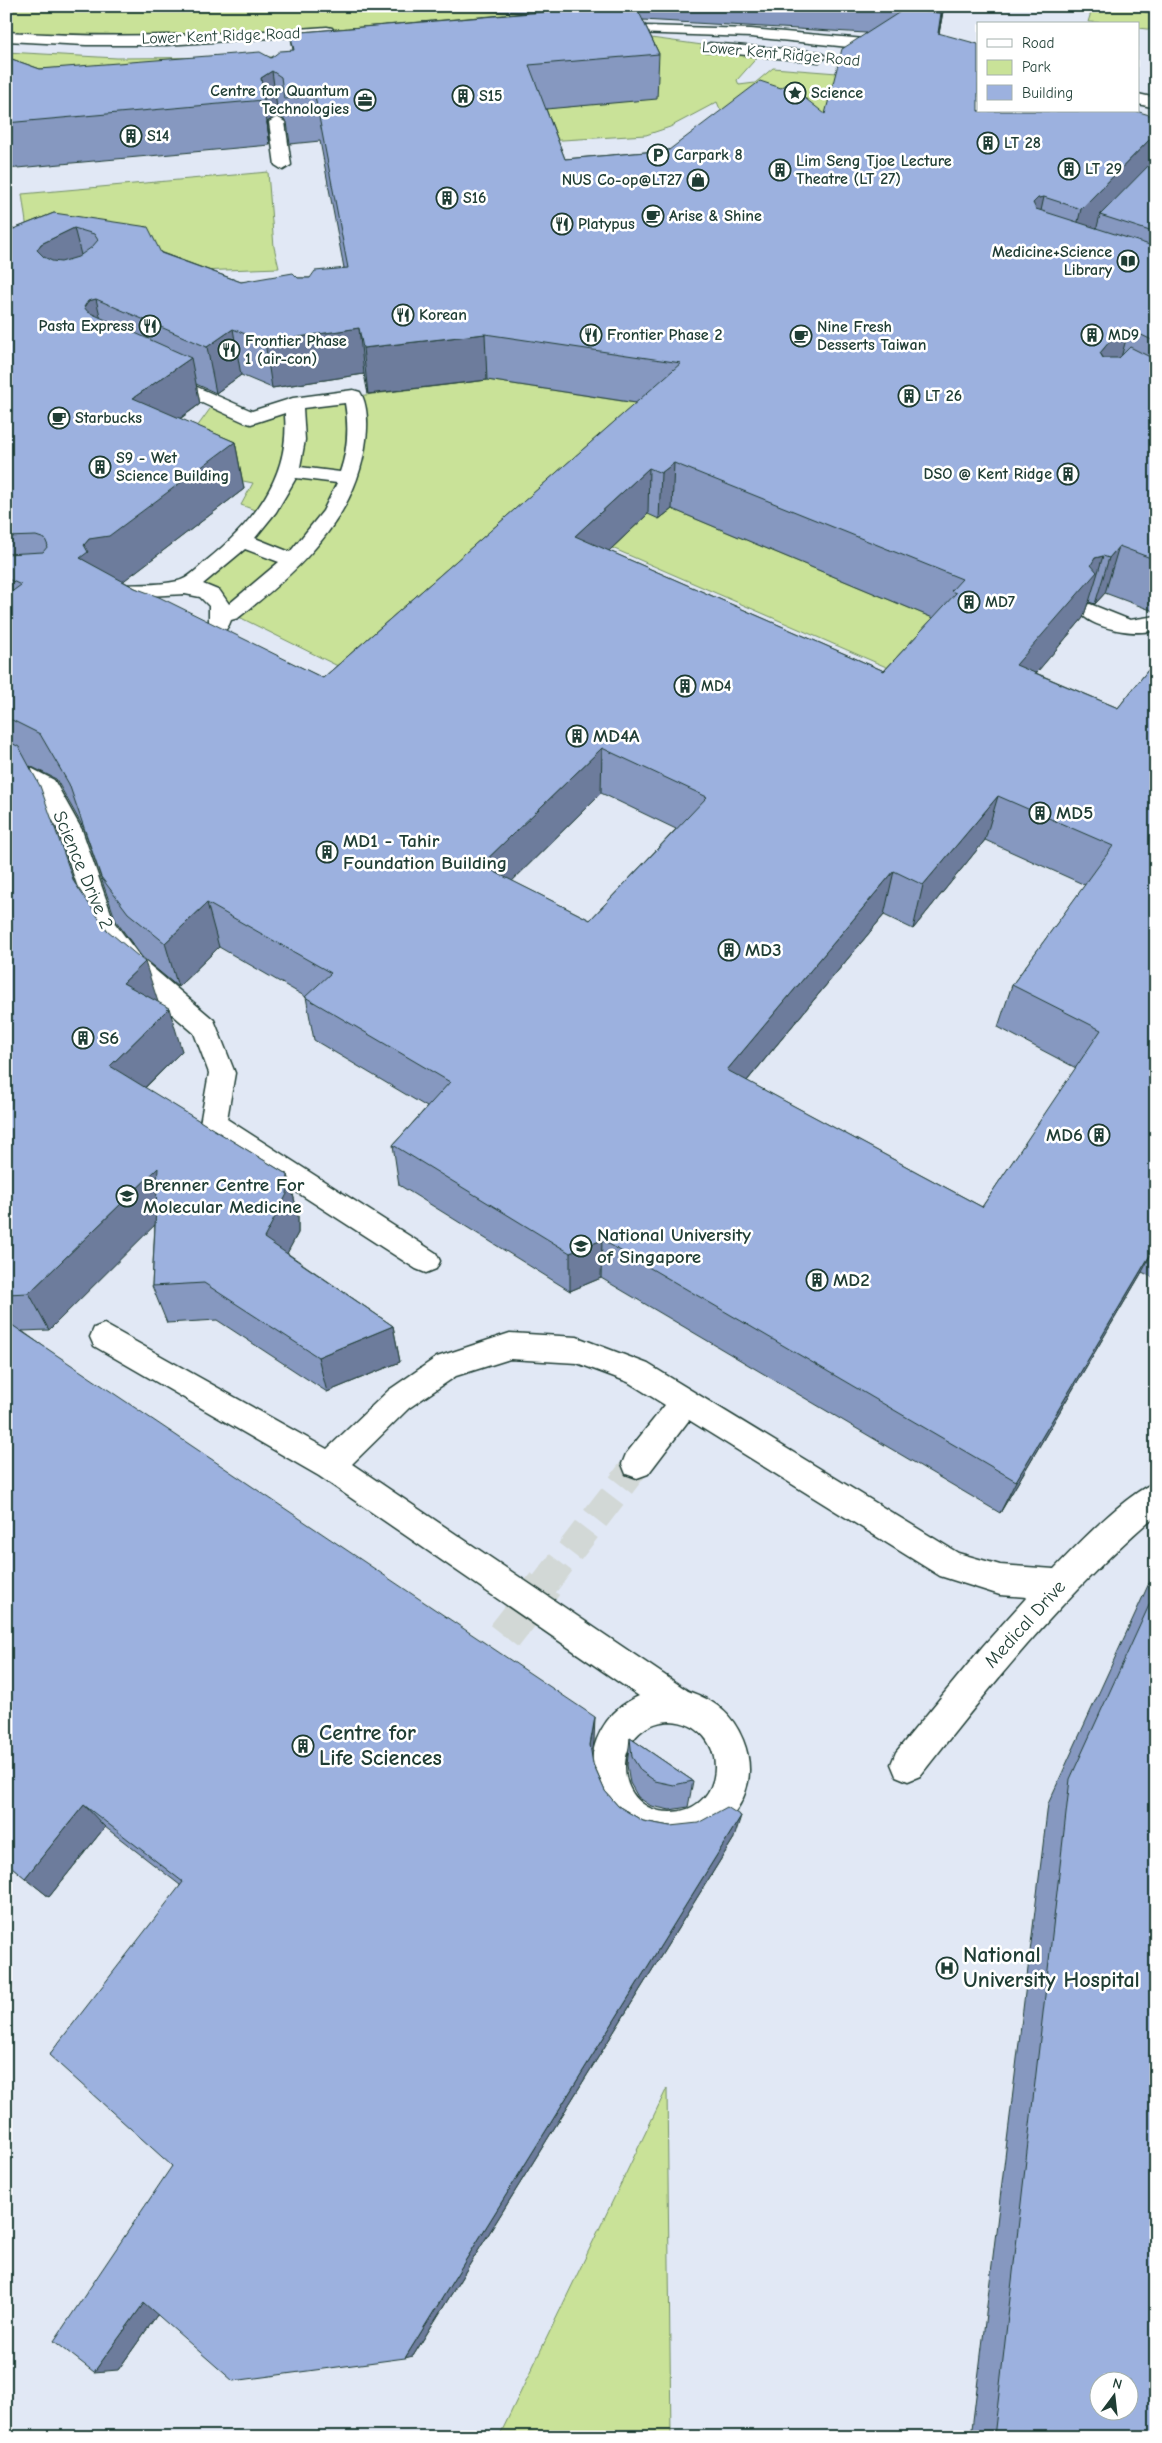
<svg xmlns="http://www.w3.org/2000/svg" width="1162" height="2443" viewBox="0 0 1162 2443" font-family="'Comic Neue',sans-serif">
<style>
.built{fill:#e1e8f5;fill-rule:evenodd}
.green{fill:#c9e298;stroke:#749066}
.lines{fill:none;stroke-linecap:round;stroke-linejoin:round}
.minor-tunnel-far1{stroke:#d2d8d6;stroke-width:28;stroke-dasharray:28 14;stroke-linecap:butt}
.minor-tunnel{stroke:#d2d8d6;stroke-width:36;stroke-dasharray:36 18;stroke-linecap:butt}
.minor-casing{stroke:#1f3d34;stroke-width:3}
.minor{fill:#fff;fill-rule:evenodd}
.wall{fill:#8698c0;stroke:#1f3d34;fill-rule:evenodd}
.shaded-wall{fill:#6d7c9c;stroke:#1f3d34}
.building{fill:#9cb1df;stroke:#1f3d34;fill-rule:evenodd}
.labels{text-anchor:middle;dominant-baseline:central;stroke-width:5;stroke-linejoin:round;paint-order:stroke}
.far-street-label{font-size:16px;fill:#1f3d34;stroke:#fff}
.far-poi-label{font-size:16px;font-weight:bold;fill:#1f3d34;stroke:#fff;text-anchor:start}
.poi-label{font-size:19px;font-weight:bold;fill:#1f3d34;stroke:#fff;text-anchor:start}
.street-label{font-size:19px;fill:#1f3d34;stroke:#fff}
.near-poi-label{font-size:22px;font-weight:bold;fill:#1f3d34;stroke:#fff;text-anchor:start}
</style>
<rect width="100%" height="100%" fill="#fff"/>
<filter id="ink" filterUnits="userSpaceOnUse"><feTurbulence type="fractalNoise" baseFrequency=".02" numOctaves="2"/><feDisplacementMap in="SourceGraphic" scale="10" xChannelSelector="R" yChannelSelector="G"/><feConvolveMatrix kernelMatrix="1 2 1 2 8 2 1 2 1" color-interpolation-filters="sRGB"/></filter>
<g filter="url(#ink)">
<!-- built -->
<path class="built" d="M6 6H1156V2437H6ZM978 24H1138V111H978ZM1100 2380H1130V2410H1100Z"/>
<!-- green -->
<path class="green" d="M6 6H518L585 29 761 53 737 80 739 85 755 83 773 68 978 84V97L606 195 746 120 720 109 717 102 670 127 646 135 529 142 520 111 627 101 6 118V52L117 58 273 57 575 30 180 39 6 35Z
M1093 6H1129L1156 16V30L1138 28V24L1088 22Z
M268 172 274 247 279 268 90 275 31 258 22 194Z
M487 380 679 410 370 682 231 613 218 601 185 587 263 513 241 505 253 483 233 479 197 427 215 402 251 418 293 404Z
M634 478 659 519 672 509 952 626 937 689 573 531Z
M667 2088 671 2437H499Z"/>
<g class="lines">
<!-- minor-tunnel-far1 -->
<path class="minor-tunnel-far1" d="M544 1585 637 1464"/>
<!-- minor-tunnel -->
<path class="minor-tunnel" d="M471 1679 545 1584"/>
<!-- minor casing -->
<g class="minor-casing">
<path id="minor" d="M610 25 751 29 888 41 896 46 888 51 751 37 605 32 603 29Z
M327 27 332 28 334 31 332 34 166 45H86L6 41V32C114 39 220 35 327 27Z
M710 43 819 52 827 57 819 62 705 51 702 48 705 45Z
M1138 94 1156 98V108L1138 104Z
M277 117 285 122 291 165 283 170 275 165 269 122Z
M165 373 252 411 293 398 353 390 360 392C368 404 368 426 366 440 357 519 297 572 238 618L231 620C227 632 218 638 206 641 171 650 143 633 118 611 111 605 103 600 99 592L102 587 109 585C131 584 157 586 178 581 188 579 199 567 206 561 252 524 290 478 285 416V413L251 424 244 422 158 383 156 379 158 375ZM345 403C349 427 348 449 340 472L300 467 305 440 303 408ZM296 478 337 483 323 511 290 552 255 538 276 512ZM245 549 279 562 229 604 220 591 203 584ZM185 594 200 597 209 606V622C182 646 149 615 128 597Z
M1090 604 1130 620 1156 616V630C1136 636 1091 629 1079 611L1083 606Z
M6 755 54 780 82 830 114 922 141 958 214 1020 235 1073 227 1119 436 1253 440 1261 436 1269 426 1273 416 1269 204 1132 200 1124 209 1073 194 1033 123 972 91 925 58 830 37 791 6 773Z
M104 1324 327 1449 389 1390 437 1357 510 1333 577 1337 648 1364 958 1553 1000 1565 1054 1569C1078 1544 1126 1494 1156 1482V1515C1066 1592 993 1683 920 1776L908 1781 896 1776 891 1764 896 1752 983 1646 1027 1597 1000 1595 940 1576 689 1420 648 1474 637 1478 626 1474 622 1464 626 1454 665 1405 628 1382 577 1363 510 1359 456 1376 409 1408 352 1464 688 1691C715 1701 732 1713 743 1740 774 1816 678 1879 617 1826 600 1811 589 1783 592 1760 595 1731 613 1707 639 1696L319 1476 94 1346 90 1337 94 1328ZM670 1721C731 1724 729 1812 670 1812 611 1812 609 1724 670 1721Z"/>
</g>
<!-- minor -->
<use href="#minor" class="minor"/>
</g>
<!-- wall -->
<path class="wall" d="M469 6H944L939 33 978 111 1156 117V612L1105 593 1095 604 1089 602 1088 603 1083 618 1036 673 1118 708 1156 660V1279L1142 1272 1000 1513 601 1278 570 1291 399 1185 393 1145 427 1107 314 1040 306 997 219 947 178 987 142 957 116 921 84 829 56 779 30 766 74 883 158 1002 182 1051 145 1088 288 1175 298 1214V1233L287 1253 393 1326 400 1362 327 1392 217 1320 167 1323 152 1286 155 1224 49 1330 22 1331 594 1742 592 1756 593 1764 605 1791 618 1806 643 1821 734 1838 413 2356 157 2315 118 2370 172 2166 180 1885 105 1827 49 1897 6 1862V232L54 213 241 282 298 278H310L344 268 320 141 290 144 287 122 278 115 267 122 270 145 6 169V57L40 69 271 58 293 50 290 33 527 13 469 10ZM643 20 866 33 825 114 669 150 565 159 546 109 657 99 659 54ZM364 374 368 394 487 380 636 403 323 678 135 588 123 581 244 489 235 442 180 419 200 404 196 384 216 393 241 375 272 388ZM672 509 933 618 884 671 609 551 648 514 659 519ZM601 793 676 829 590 920 512 881ZM985 840 1085 885 1012 985 998 1027 1076 1068 982 1207 747 1081 884 915 913 929Z
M1156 1568V2437H971L1048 1804Z
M630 1738 693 1781 688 1807 670 1810 651 1806 638 1797 630 1783 627 1765Z"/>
<!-- shaded-wall -->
<path class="shaded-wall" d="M943 6H944L937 45Z
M272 71 278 115 267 122 270 145 261 78Z
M1156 133V172L1100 215 1097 227 1070 255 1081 209Z
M1044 197 1034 243 1033 203 1038 198Z
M74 228 86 274 53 290 37 250 41 244Z
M96 299 107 345 84 307 88 301Z
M359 328 364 374 272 388 265 342Z
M233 329 241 375 216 393 207 347Z
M1129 329 1116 375 1100 353 1115 335Z
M485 334 487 380 368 394 363 348Z
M191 358 200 404 143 445 133 398Z
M235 442 244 489 121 583 80 558 84 545 89 539Z
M674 463 672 509 659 519 661 473Z
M649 468 648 514 575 583V536Z
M1119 546 1105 593 1095 604 1109 558Z
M1103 556 1089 602 1088 603 1083 618 1004 711 1016 665 1095 558Z
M602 748 601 793 484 909 481 865Z
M998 796 985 840 913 929 923 885Z
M894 871 884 915 722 1111 727 1070Z
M207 903 219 947 178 987 165 943Z
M145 962 159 1005 123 983Z
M169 1008 182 1051 125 1107 110 1066Z
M158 1168 173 1207 49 1330 29 1293Z
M288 1175 298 1214V1233L275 1276 264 1238Z
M602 1240 601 1278 570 1291V1253Z
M1156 1245 1142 1272 1000 1513 1016 1481Z
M393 1326 400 1362 327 1392 318 1357Z
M595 1717 594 1742 590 1769V1745Z
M84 1805 105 1827 49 1897 25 1878Z
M741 1816 734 1838 413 2356 405 2358Z
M144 2303 165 2304 118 2370 94 2372Z"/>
<!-- building -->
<path class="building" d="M578 6H636L659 54 529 65 565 159 669 150 760 81 781 88 787 84 825 114 842 49 903 10 941 13 938 33 978 44V111H1136L1156 117V133L1081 209 1044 197 1038 198 1033 203 1036 209 1156 247V342L1129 329 1115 335 1100 353 1103 358H1119L1130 347 1156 360V560L1119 546 1109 558 1103 556 1095 558 1091 565 1097 572 1016 665 1118 708 1156 660V1245L1016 1481 602 1240 570 1253 393 1145 450 1082 305 997 331 973 207 903 165 943 128 913 101 877 69 784 40 734 6 717V596L21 585 6 578V554L43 552 48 546 45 539 36 536 6 537V232L54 213 148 227 161 253 241 282 293 273 298 278H310L315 271 348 268 315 96 284 99 281 77 272 71 261 78 264 100 6 123V57L40 69 260 52 271 58 280 51 294 50 290 33 580 9ZM74 228 94 234 98 240 92 247 78 257 61 262 52 261 44 257 37 250 41 244ZM96 299 207 347 233 329 265 342 359 328 363 348 485 334 681 363 323 678 159 597 135 588 80 558 88 552 84 545 89 539 109 536 235 442 133 398 191 358 88 312 84 307 88 301ZM674 463 962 579 951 591 956 593 884 671 575 536 649 468 661 473ZM602 748 707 797 590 920 481 865ZM998 796 1113 846 1012 985 1101 1030 982 1207 727 1070 894 871 923 885Z
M1156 158V233L1100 215Z
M6 740 19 747 40 786 74 882 107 930 145 962 123 983 169 1008 110 1066 288 1175 287 1194 264 1238 393 1326 318 1357 204 1283 152 1286 158 1168 29 1293 6 1294Z
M6 1321 595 1717 590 1745 593 1764 605 1791 618 1806 643 1821 670 1826 698 1823 727 1807 741 1816 405 2358 233 2381 144 2303 94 2372 54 2341 172 2166 49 2055 183 1882 84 1805 25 1878 6 1862Z
M1156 1590V2437H994L1070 1779ZM1100 2380H1130V2410H1100Z
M630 1738 693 1781 674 1785 655 1781 641 1771 632 1757Z"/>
</g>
<!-- icons -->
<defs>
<g id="sight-ring" transform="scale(1.125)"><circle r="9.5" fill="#fff" stroke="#1f3d34" stroke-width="1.5"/><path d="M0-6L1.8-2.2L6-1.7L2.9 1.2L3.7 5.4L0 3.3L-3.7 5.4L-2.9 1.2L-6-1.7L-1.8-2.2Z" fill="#1f3d34"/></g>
<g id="building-ring" transform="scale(1.125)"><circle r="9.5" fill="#fff" stroke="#1f3d34" stroke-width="1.5"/><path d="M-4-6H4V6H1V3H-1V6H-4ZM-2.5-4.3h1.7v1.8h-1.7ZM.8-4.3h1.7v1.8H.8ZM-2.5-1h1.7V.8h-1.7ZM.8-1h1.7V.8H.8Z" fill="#1f3d34"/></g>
<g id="office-ring" transform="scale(1.125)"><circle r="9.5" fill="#fff" stroke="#1f3d34" stroke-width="1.5"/><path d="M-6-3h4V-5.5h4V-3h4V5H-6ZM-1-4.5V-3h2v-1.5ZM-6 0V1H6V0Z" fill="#1f3d34"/></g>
<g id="parking-ring" transform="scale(1.125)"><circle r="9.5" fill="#fff" stroke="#1f3d34" stroke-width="1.5"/><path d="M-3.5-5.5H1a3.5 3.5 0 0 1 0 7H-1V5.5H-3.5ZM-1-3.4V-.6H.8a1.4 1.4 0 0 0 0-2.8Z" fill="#1f3d34"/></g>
<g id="shop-ring" transform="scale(1.125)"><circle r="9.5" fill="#fff" stroke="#1f3d34" stroke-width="1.5"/><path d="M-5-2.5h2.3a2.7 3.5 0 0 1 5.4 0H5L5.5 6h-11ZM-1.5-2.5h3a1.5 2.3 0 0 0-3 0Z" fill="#1f3d34"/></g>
<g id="cafe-ring" transform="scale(1.125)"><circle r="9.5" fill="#fff" stroke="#1f3d34" stroke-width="1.5"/><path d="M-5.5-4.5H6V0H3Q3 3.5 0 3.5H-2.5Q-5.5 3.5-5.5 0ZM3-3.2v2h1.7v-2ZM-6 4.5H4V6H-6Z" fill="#1f3d34"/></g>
<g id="restaurant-ring" transform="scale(1.125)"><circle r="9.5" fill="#fff" stroke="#1f3d34" stroke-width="1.5"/><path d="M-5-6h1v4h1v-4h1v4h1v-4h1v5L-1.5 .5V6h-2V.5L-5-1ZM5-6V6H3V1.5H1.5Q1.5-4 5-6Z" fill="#1f3d34"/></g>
<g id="library-ring" transform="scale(1.125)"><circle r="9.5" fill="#fff" stroke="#1f3d34" stroke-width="1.5"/><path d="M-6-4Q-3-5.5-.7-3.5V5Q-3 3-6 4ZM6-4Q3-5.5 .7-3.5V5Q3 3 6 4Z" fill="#1f3d34"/></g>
<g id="university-ring" transform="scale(1.125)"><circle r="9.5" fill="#fff" stroke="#1f3d34" stroke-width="1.5"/><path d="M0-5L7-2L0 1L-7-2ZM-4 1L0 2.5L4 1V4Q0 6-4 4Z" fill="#1f3d34"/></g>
<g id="hospital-ring" transform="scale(1.125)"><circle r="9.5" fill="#fff" stroke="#1f3d34" stroke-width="1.5"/><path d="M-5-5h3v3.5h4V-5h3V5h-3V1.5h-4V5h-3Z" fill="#1f3d34"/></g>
</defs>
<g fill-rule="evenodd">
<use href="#sight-ring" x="795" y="93"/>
<use href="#building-ring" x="463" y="96"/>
<use href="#office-ring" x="365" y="100"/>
<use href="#building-ring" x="131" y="136"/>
<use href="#building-ring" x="988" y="143"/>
<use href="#parking-ring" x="658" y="155"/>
<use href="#building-ring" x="1069" y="169"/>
<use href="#building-ring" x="780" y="170"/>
<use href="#shop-ring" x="698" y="180"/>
<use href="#building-ring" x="447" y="198"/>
<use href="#cafe-ring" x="653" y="216"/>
<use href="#restaurant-ring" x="562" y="224"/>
<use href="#library-ring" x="1128" y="261"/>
<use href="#restaurant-ring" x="403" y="315"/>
<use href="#restaurant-ring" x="150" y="326"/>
<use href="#restaurant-ring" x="591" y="335"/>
<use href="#building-ring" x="1092" y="335"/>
<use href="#cafe-ring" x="801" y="336"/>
<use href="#restaurant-ring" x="229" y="350"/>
<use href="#building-ring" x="909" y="396"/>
<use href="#cafe-ring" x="59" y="418"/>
<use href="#building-ring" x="100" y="467"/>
<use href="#building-ring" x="1068" y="474"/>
<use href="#building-ring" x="969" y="602"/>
<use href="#building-ring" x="685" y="686"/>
<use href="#building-ring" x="577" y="736"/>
<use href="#building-ring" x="1040" y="813"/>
<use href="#building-ring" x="327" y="852"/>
<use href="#building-ring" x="729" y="950"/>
<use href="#building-ring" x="83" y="1038"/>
<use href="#building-ring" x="1099" y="1135"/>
<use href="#university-ring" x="127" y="1196"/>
<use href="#university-ring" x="581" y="1246"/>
<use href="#building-ring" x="817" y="1280"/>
<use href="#building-ring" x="303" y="1746"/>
<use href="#hospital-ring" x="947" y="1968"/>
</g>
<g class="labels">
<!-- far-street labels -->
<g class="far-street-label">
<text transform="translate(221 36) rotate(-2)">Lower Kent Ridge Road</text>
<text transform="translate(781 54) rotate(5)">Lower Kent Ridge Road</text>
</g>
<!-- far-poi labels -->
<g class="far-poi-label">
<text x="349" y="91" text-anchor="end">Centre for Quantum<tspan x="349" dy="18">Technologies</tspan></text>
<text x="811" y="93">Science</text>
<text x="479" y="96">S15</text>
<text x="147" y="136">S14</text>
<text x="1004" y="143">LT 28</text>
<text x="674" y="155">Carpark 8</text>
<text x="796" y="161">Lim Seng Tjoe Lecture<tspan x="796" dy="18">Theatre (LT 27)</tspan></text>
<text x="1085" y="169">LT 29</text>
<text x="682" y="180" text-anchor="end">NUS Co-op@LT27</text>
<text x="463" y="198">S16</text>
<text x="669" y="216">Arise &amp; Shine</text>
<text x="578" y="224">Platypus</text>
<text x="1112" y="252" text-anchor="end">Medicine+Science<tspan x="1112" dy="18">Library</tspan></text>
<text x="419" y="315">Korean</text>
<text x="134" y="326" text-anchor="end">Pasta Express</text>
<text x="817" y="327">Nine Fresh<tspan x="817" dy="18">Desserts Taiwan</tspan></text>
<text x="607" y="335">Frontier Phase 2</text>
<text x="1108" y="335">MD9</text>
<text x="245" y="341">Frontier Phase<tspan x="245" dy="18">1 (air-con)</tspan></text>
<text x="925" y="396">LT 26</text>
<text x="75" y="418">Starbucks</text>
<text x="116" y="458">S9 - Wet<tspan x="116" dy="18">Science Building</tspan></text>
<text x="1052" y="474" text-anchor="end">DSO @ Kent Ridge</text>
<text x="985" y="602">MD7</text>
<text x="701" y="686">MD4</text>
</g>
<!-- poi labels -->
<g class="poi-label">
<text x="593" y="736">MD4A</text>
<text x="1056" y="813">MD5</text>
<text x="343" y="841">MD1 - Tahir<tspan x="343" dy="22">Foundation Building</tspan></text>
<text x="745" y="950">MD3</text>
<text x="99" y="1038">S6</text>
<text x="1083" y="1135" text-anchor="end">MD6</text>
<text x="143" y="1185">Brenner Centre For<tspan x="143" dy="22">Molecular Medicine</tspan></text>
<text x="597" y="1235">National University<tspan x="597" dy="22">of Singapore</tspan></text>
<text x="833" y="1280">MD2</text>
</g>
<!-- street labels -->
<g class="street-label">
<text transform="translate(83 870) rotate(67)">Science Drive 2</text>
<text transform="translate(1025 1624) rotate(-48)">Medical Drive</text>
</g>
<!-- near-poi labels -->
<g class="near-poi-label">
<text x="319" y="1733">Centre for<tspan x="319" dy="25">Life Sciences</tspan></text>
<text x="963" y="1955">National<tspan x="963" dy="25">University Hospital</tspan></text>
</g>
</g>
<!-- margin -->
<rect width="1162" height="2443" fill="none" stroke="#fff" stroke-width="25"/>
<rect x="12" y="12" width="1137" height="2418" fill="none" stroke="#1f3d34" stroke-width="2" filter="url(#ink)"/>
<!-- legend -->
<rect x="977" y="22" width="162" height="90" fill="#ffffff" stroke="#a5b1ae"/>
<rect x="987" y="39" width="25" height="8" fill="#ffffff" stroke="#a5b1ae"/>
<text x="1022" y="48" font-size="15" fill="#1f3d34">Road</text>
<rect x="987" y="60" width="25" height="15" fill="#c9e298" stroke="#a5b1ae"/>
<text x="1022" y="72" font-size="15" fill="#1f3d34">Park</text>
<rect x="987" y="85" width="25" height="15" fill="#9cb1df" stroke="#a5b1ae"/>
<text x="1022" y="98" font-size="15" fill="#1f3d34">Building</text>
<!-- north arrow -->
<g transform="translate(1114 2396) rotate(15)"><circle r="24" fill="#ffffff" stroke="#a5b1ae"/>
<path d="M0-4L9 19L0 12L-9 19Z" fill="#1f3d34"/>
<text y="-8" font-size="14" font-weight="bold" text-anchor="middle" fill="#1f3d34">N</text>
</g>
</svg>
